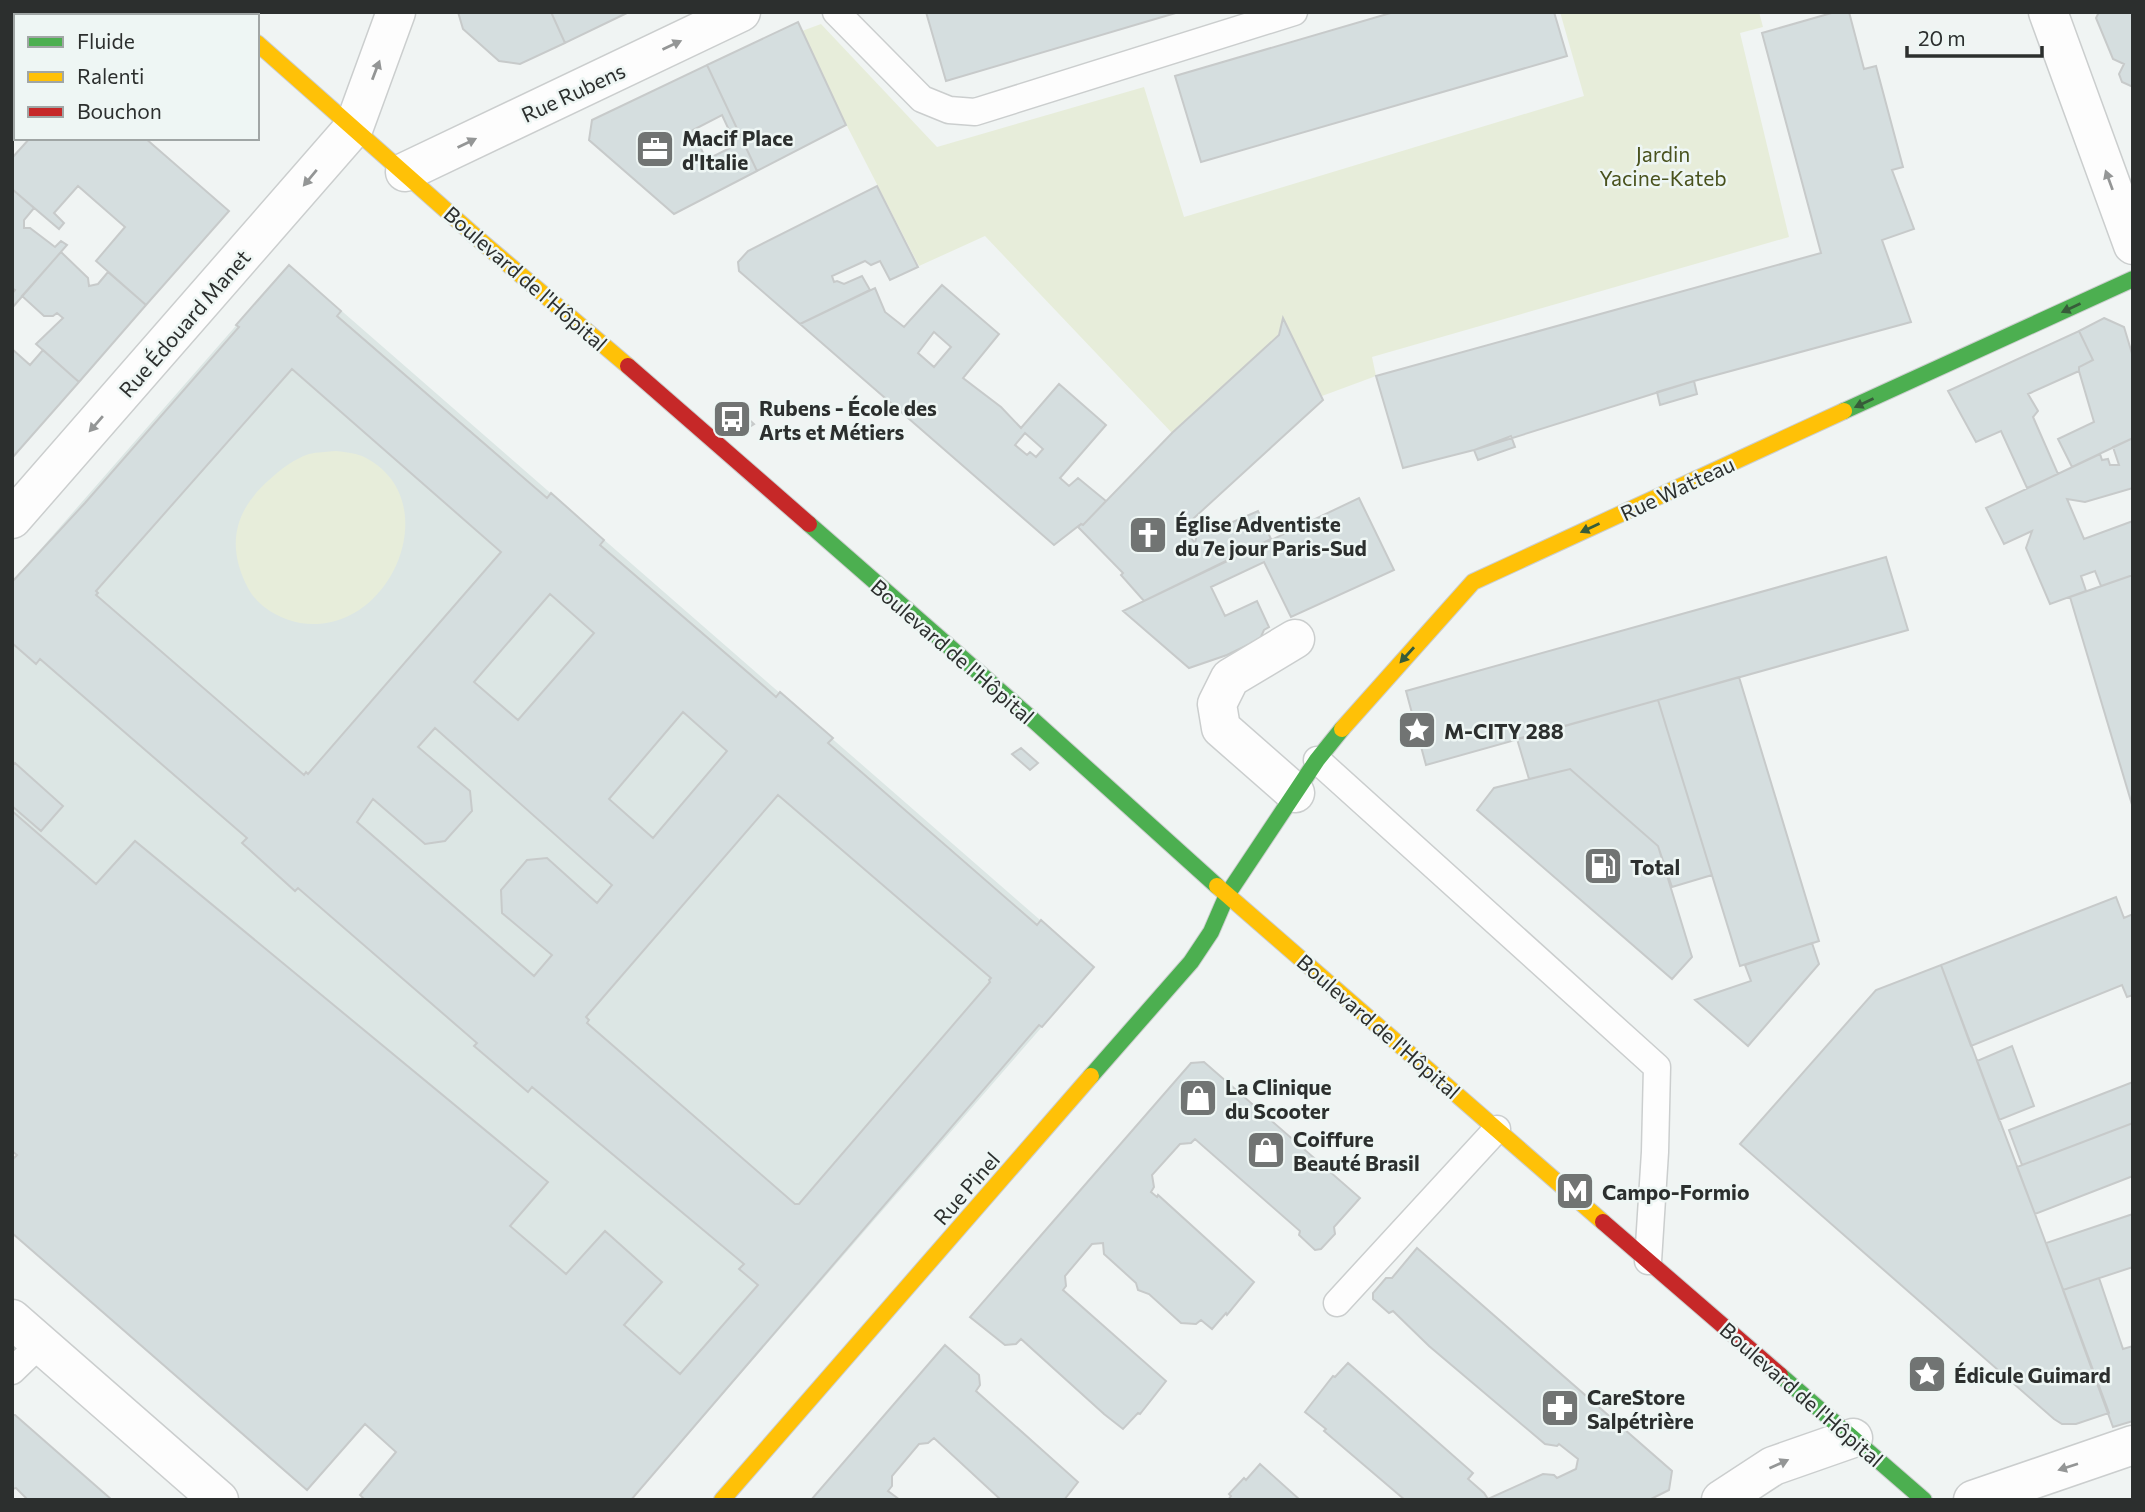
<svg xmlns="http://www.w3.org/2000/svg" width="2145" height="1512" viewBox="0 0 2145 1512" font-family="Commissioner,sans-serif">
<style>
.built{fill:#dce6e4}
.green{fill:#e7edda}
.building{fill:#d5dedf;stroke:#c7caca;stroke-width:2;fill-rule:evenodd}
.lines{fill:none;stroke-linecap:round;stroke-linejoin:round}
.lane-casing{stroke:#cbcece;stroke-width:29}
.street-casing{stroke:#cbcece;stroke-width:41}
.fast-casing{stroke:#cbcece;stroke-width:18}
.slow-casing{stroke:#cbcece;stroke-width:18}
.jam-casing{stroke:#cbcece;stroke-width:18}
.lane{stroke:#fdfdfd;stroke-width:26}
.street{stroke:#fdfdfd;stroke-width:38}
.fast{stroke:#4caf50;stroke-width:16}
.slow{stroke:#ffc107;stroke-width:16}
.jam{stroke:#c62828;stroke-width:16}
.oneway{fill:#949696}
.oneway2{fill:#375c3a}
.labels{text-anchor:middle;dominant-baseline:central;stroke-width:5;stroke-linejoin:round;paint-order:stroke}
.street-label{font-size:21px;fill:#2c2f2e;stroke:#eef6f4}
.poi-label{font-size:21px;font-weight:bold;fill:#2c2f2e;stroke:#eef6f4;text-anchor:start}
.park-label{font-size:21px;fill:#49521d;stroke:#eef6f4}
</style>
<rect width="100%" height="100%" fill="#f0f4f3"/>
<!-- built -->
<path class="built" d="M289 265 1094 967 631 1500H365L360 1495 396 1452 365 1424 307 1490 12 1233V1160L17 1155 12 1151V582Z"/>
<!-- green -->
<path class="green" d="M1560 12H1759L1763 27 1740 33 1789 237 1372 357 1376 376 1322 396 1283 319 1279 335 1172 433 985 236 919 266 846 124 802 31 821 24 937 147 1144 87 1184 217 1584 96Z
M336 451C344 452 354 453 362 456 450 497 391 638 300 623 280 619 258 607 248 588 226 546 234 511 269 480 281 469 294 459 309 454 317 452 327 452 336 451Z"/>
<!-- building -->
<path class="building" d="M458 12H551L565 43 520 64 499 61 463 29Z
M551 12H629L565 43Z
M926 12H1179L946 81Z
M1394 12H1554L1567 56 1201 162 1175 76Z
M1835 12H1849L1864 69 1876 66 1903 167 1892 170 1914 229 1882 240 1911 322 1694 381 1474 450 1403 468 1376 376 1821 253 1762 33Z
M2099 12H2133V87L2122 82 2119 74 2124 64 2113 59 2096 18Z
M798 22 846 125 757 171 707 65Z
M707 65 757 171 674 214 589 140 592 120ZM722 115 736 145 706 160 693 130Z
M30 138H145L229 211 146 305 96 261 125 227 78 186 54 213 64 223 59 229 12 189V158Z
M877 186 918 267 890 280 880 261 871 265 865 261 832 276 834 282 837 281 844 284 862 276 870 290 800 324 739 271 738 262 748 251Z
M12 189 34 208 24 220V228H30L55 247 61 241 67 245 12 308V294L15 290 12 288Z
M61 252 88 278 89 286 98 284 108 272 146 305 79 382 36 344 63 318 57 313 53 316H44L22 296Z
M289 265 341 311 337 316 547 498 551 493 604 540 600 545 767 689 776 697 780 692 833 738 828 743 1037 925 1041 920 1094 967 1042 1027 1039 1025 631 1500H365L360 1495 396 1452 365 1424 307 1490 12 1233V1160L17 1155 12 1151V811L96 884 135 841 548 1182 510 1226 566 1274 605 1231 662 1282 624 1325 680 1374 758 1285 739 1269 744 1264 532 1087 528 1092 474 1046 477 1043 298 888 295 891 242 843 247 838 40 659 36 664 12 643V582L85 503 239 327 236 325ZM292 369 501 552 308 774 306 772 304 775 96 595 98 593 96 591ZM550 594 594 633 518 720 474 682ZM683 712 727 751 653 838 609 799ZM435 728 612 885 597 903 547 858 527 860 501 890 502 913 552 955 534 976 357 822 373 799 425 844 445 841 472 811 470 791 418 747ZM778 795 991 978 989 980 990 982 799 1204H795L587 1023 589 1020 586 1017Z
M942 285 999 334 963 378 1001 407 1021 428 1059 384 1106 425 1060 478 1069 486 1078 478 1106 501 1083 525 1081 524 1054 545 800 324 875 288 885 312 904 327ZM934 332 951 347 934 367 918 353ZM1025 433 1043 449 1036 457 1030 452 1027 455 1015 445Z
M1283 318 1323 400 1183 528 1195 543 1197 534 1212 531 1258 511 1271 539 1144 601 1121 575 1123 573 1078 527 1081 524 1083 525 1172 433 1279 335Z
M2104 318 2124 327 2133 357V438L2072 467 2058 439 2094 422 2079 371V367L2093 360 2079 331Z
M2079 331 2093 360 2079 367V371L2028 394 2038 411 2033 417 2058 474 2027 488 2001 431 1976 442 1948 391Z
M12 349 30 365 43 350 79 382 12 458Z
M1694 381 1697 394 1660 405 1657 392Z
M735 407 754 424 743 431 723 413Z
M1511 436 1515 447 1478 460 1474 450Z
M2133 438V488L2085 502 2067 499 2084 539 2133 521V575L2101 586 2095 571 2081 576 2086 591 2050 604 2026 548 2032 531 2004 544 1986 508 2100 454 2102 460 2108 459 2110 465H2119L2113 447Z
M1359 498 1394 570 1291 617 1264 562 1211 587 1225 616 1257 601 1269 627 1264 630 1260 639 1227 655 1189 668 1123 611Z
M1886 557 1908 630 1426 765 1406 691Z
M2133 575V808L2070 597Z
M1739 677 1819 941 1740 966 1658 700Z
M1658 700 1712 875 1672 887 1658 846 1570 769 1529 779 1517 739Z
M1021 748 1038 763 1030 770 1012 754Z
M15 763 63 806 41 831 12 806V766Z
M1570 769 1658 846 1692 957 1672 979 1477 810 1494 788Z
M2116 897 2124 918 2133 914V995L2127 997 2122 985 1971 1046 1941 965Z
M1812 943 1819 964 1748 1046 1695 1000 1751 981 1745 965Z
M1941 965 2035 1214 2109 1413 2076 1424H2062L2054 1419 1740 1144 1876 990Z
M2012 1046 2034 1106 1999 1120 1977 1061Z
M1204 1062 1360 1198 1334 1227 1335 1234 1321 1249 1315 1250 1299 1235 1300 1231 1195 1139 1191 1143 1180 1144 1152 1175 1154 1187 1151 1192 1157 1197 1158 1195 1254 1282 1227 1315 1226 1313 1212 1329 1201 1320 1196 1324 1181 1323 1149 1294 1138 1290 1136 1283 1104 1254 1103 1243 1092 1244 1065 1276 1066 1286 1063 1290 1166 1381 1140 1414 1138 1413 1123 1429 1104 1414 1021 1339 1016 1344 1005 1345 970 1317 1191 1063Z
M2133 1082V1123L2022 1165 2009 1130Z
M2133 1123V1176L2035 1214 2017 1167Z
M2133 1214V1267L2063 1290 2046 1243Z
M1417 1248 1672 1471 1669 1490 1649 1500H1405L1324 1431 1326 1429 1305 1412 1333 1376 1335 1377 1348 1363 1473 1473 1468 1479 1484 1493 1488 1499 1543 1474 1554 1475 1557 1478 1576 1469 1578 1459 1559 1444 1557 1446 1545 1444 1429 1346 1393 1311 1389 1313 1373 1299V1293L1386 1278H1392Z
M2099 1278 2123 1349 2133 1346V1421L2113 1427 2063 1290Z
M945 1345 979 1375 980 1385 976 1391 1078 1482 1064 1500H1001L934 1438 928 1443 919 1444 892 1476V1486L888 1491 900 1500H811Z
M12 1415H15L112 1500H25L26 1498 16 1488 12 1489Z
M1260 1464 1300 1500H1228L1231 1496 1229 1494 1244 1478 1246 1480Z"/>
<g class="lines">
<!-- lane casing -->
<g class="lane-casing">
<path id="lane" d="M836 12 922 99 949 110 975 112 1294 12
M1317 760 1657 1067 1655 1152 1648 1261
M1337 1303 1497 1129
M12 1371 40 1344"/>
</g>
<!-- street casing -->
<g class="street-casing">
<path id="street" d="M2048 12 2133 245
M46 16 49 12
M12 55 16 51
M405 172 741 12
M12 519 354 127 396 12
M1295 793 1221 728 1217 704 1230 678 1295 639
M12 1319 219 1500
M1721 1500 1773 1466 1853 1438
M1973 1500 2133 1445"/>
</g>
<!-- fast casing -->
<g class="fast-casing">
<path id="fast" d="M1844 411 2133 279
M809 524 1032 719 1217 886
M1091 1076 1191 962 1211 932 1227 895 1317 760 1342 729
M1780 1375 1924 1500"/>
</g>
<!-- slow casing -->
<g class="slow-casing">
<path id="slow" d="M257 43 483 243 628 366
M1342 729 1473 582 1844 411
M1217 886 1603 1222
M722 1500 1091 1076"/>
</g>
<!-- jam casing -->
<g class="jam-casing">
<path id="jam" d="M221 12 225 16
M628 366 809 524
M1603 1222 1780 1375"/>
</g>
<!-- lane -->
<use href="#lane" class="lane"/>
<!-- street -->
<use href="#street" class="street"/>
<!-- fast -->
<use href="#fast" class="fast"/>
<!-- slow -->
<use href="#slow" class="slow"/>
<!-- jam -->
<use href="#jam" class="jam"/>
</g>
<!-- one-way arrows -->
<defs><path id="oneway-solid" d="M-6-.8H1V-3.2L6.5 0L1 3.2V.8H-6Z" transform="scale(1.75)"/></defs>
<g class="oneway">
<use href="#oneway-solid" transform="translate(672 45) rotate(-25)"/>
<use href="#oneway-solid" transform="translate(376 70) rotate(-69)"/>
<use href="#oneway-solid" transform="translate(467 143) rotate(-26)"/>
<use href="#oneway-solid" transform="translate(310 178) rotate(130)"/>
<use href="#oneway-solid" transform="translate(2109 180) rotate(-110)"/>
<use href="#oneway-solid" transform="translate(96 424) rotate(131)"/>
<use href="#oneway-solid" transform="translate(1779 1464) rotate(-24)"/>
<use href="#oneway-solid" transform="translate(2068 1467) rotate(162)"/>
</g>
<g class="oneway2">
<use href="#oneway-solid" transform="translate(2071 308) rotate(155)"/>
<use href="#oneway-solid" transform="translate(1864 403) rotate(155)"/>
<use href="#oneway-solid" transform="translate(1590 528) rotate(155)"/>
<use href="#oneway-solid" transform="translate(1407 655) rotate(132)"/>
</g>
<!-- icons -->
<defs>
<g id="office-square" transform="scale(2.0125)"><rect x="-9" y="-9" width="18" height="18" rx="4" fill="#717473" stroke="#eef6f4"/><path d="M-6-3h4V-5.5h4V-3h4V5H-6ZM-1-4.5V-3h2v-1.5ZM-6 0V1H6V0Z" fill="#fff"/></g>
<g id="bus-square" transform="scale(2.0125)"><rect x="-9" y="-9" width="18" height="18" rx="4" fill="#717473" stroke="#eef6f4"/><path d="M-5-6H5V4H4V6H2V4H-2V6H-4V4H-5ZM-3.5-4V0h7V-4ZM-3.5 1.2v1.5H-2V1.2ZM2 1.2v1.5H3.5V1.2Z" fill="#fff"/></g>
<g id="church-square" transform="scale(2.0125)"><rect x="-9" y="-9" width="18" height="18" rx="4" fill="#717473" stroke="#eef6f4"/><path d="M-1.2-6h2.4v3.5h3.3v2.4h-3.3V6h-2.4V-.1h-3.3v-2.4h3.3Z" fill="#fff"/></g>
<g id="sight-square" transform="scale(2.0125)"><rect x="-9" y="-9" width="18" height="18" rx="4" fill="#717473" stroke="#eef6f4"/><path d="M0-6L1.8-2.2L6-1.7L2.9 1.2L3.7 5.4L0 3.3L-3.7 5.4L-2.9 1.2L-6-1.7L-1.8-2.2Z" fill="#fff"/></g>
<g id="fuel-square" transform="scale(2.0125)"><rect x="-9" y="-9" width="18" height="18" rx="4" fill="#717473" stroke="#eef6f4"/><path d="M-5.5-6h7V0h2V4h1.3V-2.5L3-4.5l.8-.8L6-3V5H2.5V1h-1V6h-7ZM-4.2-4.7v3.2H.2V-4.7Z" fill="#fff"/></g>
<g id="shop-square" transform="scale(2.0125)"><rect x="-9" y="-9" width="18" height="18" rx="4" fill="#717473" stroke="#eef6f4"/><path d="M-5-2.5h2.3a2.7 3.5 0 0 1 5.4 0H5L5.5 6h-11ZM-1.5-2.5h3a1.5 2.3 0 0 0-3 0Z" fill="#fff"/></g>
<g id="metro-square" transform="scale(2.0125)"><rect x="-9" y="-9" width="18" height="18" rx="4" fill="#717473" stroke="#eef6f4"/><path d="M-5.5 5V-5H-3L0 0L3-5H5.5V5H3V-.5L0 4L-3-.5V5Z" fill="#fff"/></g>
<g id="pharmacy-square" transform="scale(2.0125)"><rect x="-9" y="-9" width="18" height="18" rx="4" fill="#717473" stroke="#eef6f4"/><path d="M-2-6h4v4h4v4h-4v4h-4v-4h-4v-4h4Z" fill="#fff"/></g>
</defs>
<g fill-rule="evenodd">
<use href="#office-square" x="655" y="149"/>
<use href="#bus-square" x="732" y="419"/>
<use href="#church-square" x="1148" y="535"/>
<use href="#sight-square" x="1417" y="730"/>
<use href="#fuel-square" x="1603" y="866"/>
<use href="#shop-square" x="1198" y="1098"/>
<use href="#shop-square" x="1266" y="1150"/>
<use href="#metro-square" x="1575" y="1191"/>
<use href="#sight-square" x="1927" y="1374"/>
<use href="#pharmacy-square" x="1560" y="1408"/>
</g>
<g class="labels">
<!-- street labels -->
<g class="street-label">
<text transform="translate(573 92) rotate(-25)">Rue Rubens</text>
<text transform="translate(526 278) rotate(41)">Boulevard de l'Hôpital</text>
<text transform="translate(184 323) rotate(-49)">Rue Édouard Manet</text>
<text transform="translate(1677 488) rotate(-25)">Rue Watteau</text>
<text transform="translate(953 651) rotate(41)">Boulevard de l'Hôpital</text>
<text transform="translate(1379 1026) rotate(41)">Boulevard de l'Hôpital</text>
<text transform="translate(966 1188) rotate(-49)">Rue Pinel</text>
<text transform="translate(1802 1394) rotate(41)">Boulevard de l'Hôpital</text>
</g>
<!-- poi labels -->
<g class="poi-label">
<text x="682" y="137">Macif Place<tspan x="682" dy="24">d'Italie</tspan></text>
<text x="759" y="407">Rubens - École des<tspan x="759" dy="24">Arts et Métiers</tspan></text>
<text x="1175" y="523">Église Adventiste<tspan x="1175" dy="24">du 7e jour Paris-Sud</tspan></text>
<text x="1444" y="730">M-CITY 288</text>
<text x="1630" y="866">Total</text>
<text x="1225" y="1086">La Clinique<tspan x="1225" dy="24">du Scooter</tspan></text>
<text x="1293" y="1138">Coiffure<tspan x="1293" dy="24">Beauté Brasil</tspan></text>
<text x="1602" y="1191">Campo-Formio</text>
<text x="1954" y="1374">Édicule Guimard</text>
<text x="1587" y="1396">CareStore<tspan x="1587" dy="24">Salpétrière</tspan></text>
</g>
<!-- park labels -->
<g class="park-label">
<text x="1663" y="153">Jardin<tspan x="1663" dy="24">Yacine-Kateb</tspan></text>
</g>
</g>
<!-- border -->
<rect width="2145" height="1512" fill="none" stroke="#2c2f2e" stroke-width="28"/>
<!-- legend -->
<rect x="14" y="14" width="245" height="126" fill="#eef6f4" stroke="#a0a6a5" stroke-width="2"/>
<rect x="28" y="37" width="35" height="10" fill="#4caf50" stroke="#a0a6a5" stroke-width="2"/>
<text x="77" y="49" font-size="21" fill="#2c2f2e">Fluide</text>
<rect x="28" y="72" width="35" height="10" fill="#ffc107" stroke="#a0a6a5" stroke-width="2"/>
<text x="77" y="84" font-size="21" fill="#2c2f2e">Ralenti</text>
<rect x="28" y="107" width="35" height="10" fill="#c62828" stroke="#a0a6a5" stroke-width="2"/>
<text x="77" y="119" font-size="21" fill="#2c2f2e">Bouchon</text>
<!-- scale -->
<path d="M1907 46v10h135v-10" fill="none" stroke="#2c2f2e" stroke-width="3.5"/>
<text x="1918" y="46" font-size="21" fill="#2c2f2e" stroke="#eef6f4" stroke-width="5" paint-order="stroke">20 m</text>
</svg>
